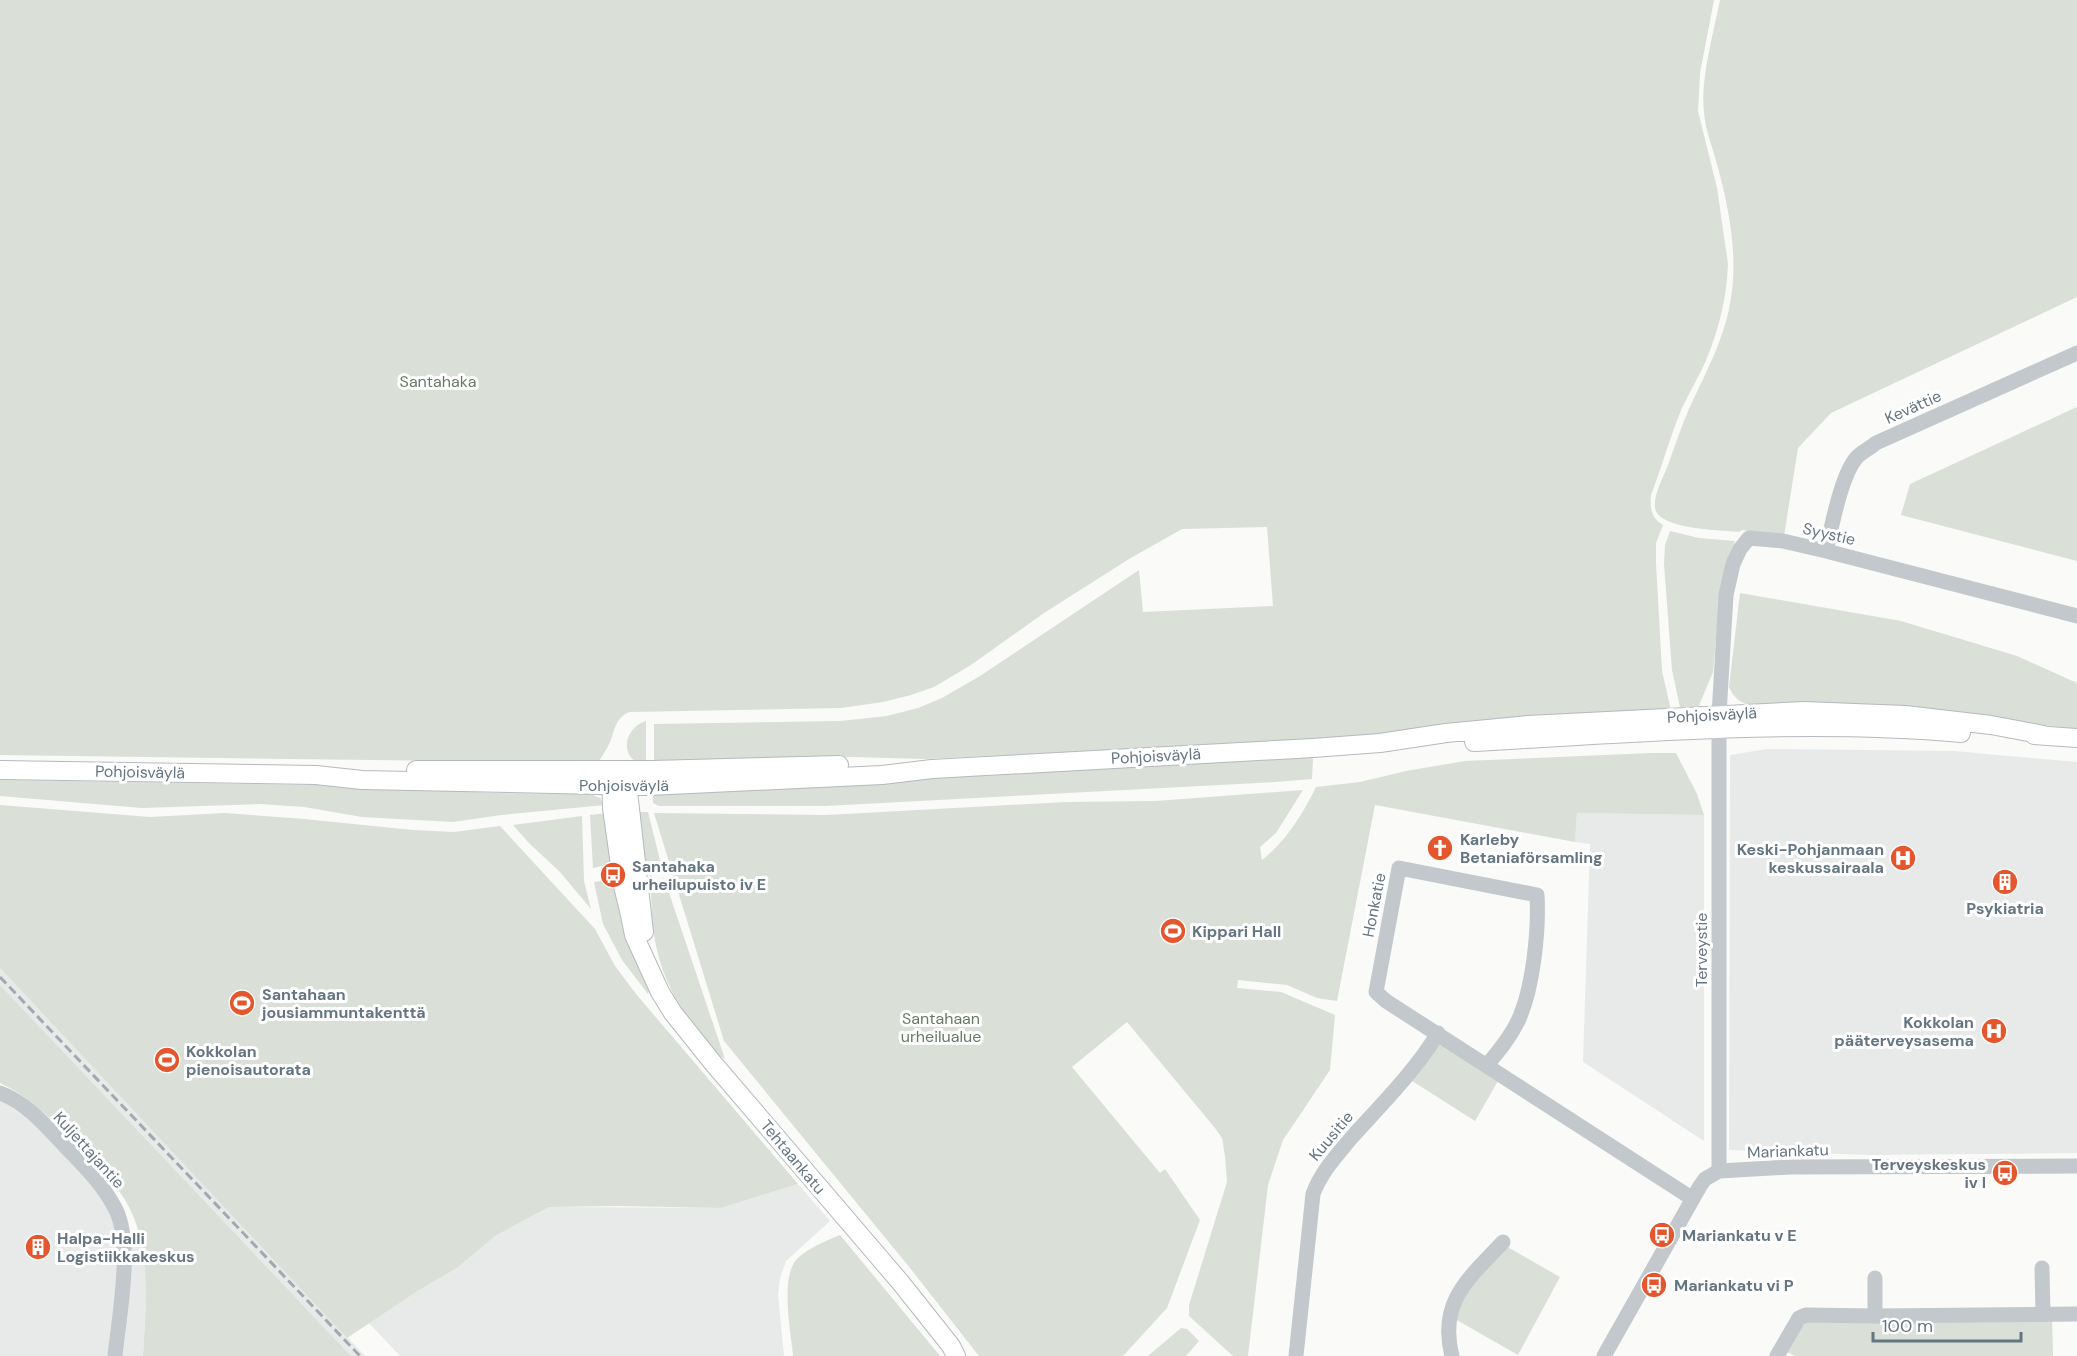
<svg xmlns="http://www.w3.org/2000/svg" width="2077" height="1356" viewBox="0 0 2077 1356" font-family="'DM Sans',sans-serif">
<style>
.built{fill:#e8e9e9}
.green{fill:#dadfd7}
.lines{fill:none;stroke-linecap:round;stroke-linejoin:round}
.major-casing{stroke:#b5babe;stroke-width:20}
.minor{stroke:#c3c8cc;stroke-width:15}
.major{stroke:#fff;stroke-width:18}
.rail{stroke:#a2aab0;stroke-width:3;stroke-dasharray:9 4.5;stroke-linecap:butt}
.labels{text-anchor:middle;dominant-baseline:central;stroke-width:6;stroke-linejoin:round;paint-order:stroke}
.park-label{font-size:16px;fill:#687a64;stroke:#fff}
.street-label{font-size:16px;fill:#657683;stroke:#fff}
.poi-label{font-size:16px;font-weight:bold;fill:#657683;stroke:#fff;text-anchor:start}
</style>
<rect width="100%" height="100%" fill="#fafaf8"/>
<!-- built -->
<path class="built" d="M1767 749 1954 751 2077 762V1153L1868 1155 1729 1150 1730 755Z
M1577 813 1704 815V1141L1583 1062 1590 844 1575 842Z
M0 968 365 1356H351L0 985Z
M0 1098 16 1108 61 1149 100 1193 114 1219V1247L142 1244 147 1279 143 1356H0Z
M798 1184 830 1221 786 1261 780 1278 778 1294 784 1356H400L369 1323 416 1292 457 1268 495 1236 549 1207 721 1208Z"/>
<!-- green -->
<path class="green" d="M0 0H1714L1700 73 1698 111 1717 188 1728 264C1727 296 1719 329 1707 358 1700 375 1690 391 1682 408 1670 436 1662 467 1651 495 1650 508 1651 518 1663 525L1656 543V563L1662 671 1671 710 1537 717 1306 741 925 759 852 757 654 762V724L840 721 887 716 918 708 942 698 980 676 1139 570 1143 612 1273 606 1267 527 1182 529 1129 559 1044 613 971 665 934 687 911 695 883 702 841 708 630 712C616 716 615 730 610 742 607 749 602 756 598 763L0 755Z
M1720 0H2077V297L1831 413 1798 448 1784 536 1742 530 1739 532C1722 530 1659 530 1655 508 1653 495 1664 476 1668 465 1675 446 1681 427 1689 409 1705 374 1723 342 1730 304 1739 256 1729 207 1716 161 1712 145 1705 129 1704 112 1700 82 1714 31 1720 0Z
M2077 407V561L1901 515 1910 484Z
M1670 531 1699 538 1735 541 1726 563 1720 595 1713 672 1698 708 1680 707 1672 670 1664 564 1665 545Z
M1740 593 1901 621 2017 656 2077 683V729L1980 717 1752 706C1740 703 1734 698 1729 687Z
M646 721V765C619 762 622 728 646 721Z
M1651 753H1676L1697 794 1704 815 1577 813 1575 842 1375 805 1337 1001 1317 998 1287 985 1238 980 1237 988 1281 992 1335 1015 1330 1070 1283 1140 1268 1185 1248 1356H1233L1189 1316V1305L1227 1182 1225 1156 1222 1138 1215 1128 1127 1022 1072 1067 1160 1173 1165 1169 1200 1220 1167 1308 1123 1356H979L910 1268 724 1041 654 813 827 815 1066 802 1156 801 1303 790 1276 833 1260 847 1262 860C1287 840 1302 815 1316 787L1360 782 1406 771 1465 761Z
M1309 756 1313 759 1312 779 1275 782 825 806H659L653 803V792Z
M0 780 374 786 492 793 590 794 600 798 605 805 501 815 453 822 362 817 304 807 260 804 142 808 0 796Z
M0 805 150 817 225 813 304 819 413 830 454 832 500 826 595 929 615 966 636 994 798 1184 721 1208 619 1206 549 1207 495 1236 457 1268 416 1292 347 1338 0 968Z
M634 812H648L663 872 650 876 644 869Z
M608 813 613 864 593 868 590 815Z
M582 816 584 881 591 909 560 872 529 843 513 825Z
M664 878 725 1059C712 1052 705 1040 696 1029 660 981 651 944 651 885Z
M615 879 631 950 649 991 648 994 622 960 603 924 594 882Z
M0 985 351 1356H143C146 1300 154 1239 119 1191 105 1171 86 1154 68 1137 48 1116 27 1095 0 1083Z
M1438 1042 1498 1081 1475 1121 1409 1079Z
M840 1235 936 1351 940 1356H793C791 1331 780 1280 796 1260 807 1248 826 1241 840 1235Z
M1504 1245 1560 1277 1518 1355 1455 1319 1465 1291Z
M2052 1318 2053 1356H1795L1787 1352 1804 1322Z
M1181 1328 1187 1329 1199 1341 1186 1356H1148Z"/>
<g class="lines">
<!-- major casing -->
<g class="major-casing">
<path id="major" d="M2034 735 2077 738
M1474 742C1636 733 1799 719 1961 733
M0 770 316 775 362 780 649 786 882 775 932 769 1313 748 1380 743 1446 733 1528 725 1804 711 1905 715 1991 725 2044 735
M416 770H653L839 765
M611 770 612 808 623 886 630 915 634 935 660 992 673 1013 713 1063 901 1283 951 1346 956 1356
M626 774 644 932"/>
</g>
<!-- minor -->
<path class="minor" d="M1826 551C1832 526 1841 475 1857 457 1862 452 1870 448 1876 443L2077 353
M1719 715 1726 595 1733 564 1740 549 1749 538 1783 541 1826 551 2077 616
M1487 1065C1498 1052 1509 1039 1517 1023 1533 991 1539 931 1537 895L1399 868 1376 992 1386 1001 1693 1199
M0 1093C26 1102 46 1126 64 1145 83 1165 104 1185 116 1210 133 1245 119 1316 115 1356
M1719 1171V729
M2042 1268 2043 1314
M1875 1278V1316
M1296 1356 1313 1194C1321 1172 1337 1155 1352 1137 1381 1105 1416 1070 1438 1033
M1452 1356C1438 1302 1469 1278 1503 1242
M1604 1356 1700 1186 1705 1179 1719 1171 1791 1167 2077 1166
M1777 1356 1799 1318 1806 1315 1875 1316 2077 1314"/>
<!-- major -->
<use href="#major" class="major"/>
<!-- rail -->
<path class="rail" d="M0 977 360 1356"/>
</g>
<!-- icons -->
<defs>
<g id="church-disc" transform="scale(1.35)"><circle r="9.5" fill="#e4572e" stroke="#fff"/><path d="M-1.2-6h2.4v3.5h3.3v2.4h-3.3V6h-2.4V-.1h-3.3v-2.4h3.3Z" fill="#fff"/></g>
<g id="hospital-disc" transform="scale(1.35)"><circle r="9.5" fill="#e4572e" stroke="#fff"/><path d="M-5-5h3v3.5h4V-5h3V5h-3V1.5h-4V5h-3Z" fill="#fff"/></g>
<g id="bus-disc" transform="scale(1.35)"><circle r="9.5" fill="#e4572e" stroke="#fff"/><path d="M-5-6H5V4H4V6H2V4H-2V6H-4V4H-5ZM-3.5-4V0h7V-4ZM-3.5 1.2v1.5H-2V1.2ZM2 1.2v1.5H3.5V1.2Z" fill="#fff"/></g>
<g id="building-disc" transform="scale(1.35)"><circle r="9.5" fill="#e4572e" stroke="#fff"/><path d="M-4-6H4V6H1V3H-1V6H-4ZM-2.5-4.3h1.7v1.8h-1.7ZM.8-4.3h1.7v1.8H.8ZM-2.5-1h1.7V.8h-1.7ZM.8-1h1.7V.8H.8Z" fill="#fff"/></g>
<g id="stadium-disc" transform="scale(1.35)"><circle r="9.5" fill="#e4572e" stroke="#fff"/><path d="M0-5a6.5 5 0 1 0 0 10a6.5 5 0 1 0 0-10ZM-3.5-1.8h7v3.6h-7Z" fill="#fff"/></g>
</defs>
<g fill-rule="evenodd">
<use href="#church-disc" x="1440" y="848"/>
<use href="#hospital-disc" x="1903" y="858"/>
<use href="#bus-disc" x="613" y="875"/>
<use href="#building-disc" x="2005" y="882"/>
<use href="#stadium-disc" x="1173" y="931"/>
<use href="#stadium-disc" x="242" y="1003"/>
<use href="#hospital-disc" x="1994" y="1031"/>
<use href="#stadium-disc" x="167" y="1060"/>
<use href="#bus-disc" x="2005" y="1173"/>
<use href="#bus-disc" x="1662" y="1235"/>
<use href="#building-disc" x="38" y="1247"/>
<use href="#bus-disc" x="1654" y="1285"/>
</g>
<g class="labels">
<!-- park labels -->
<g class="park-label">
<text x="438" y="381">Santahaka</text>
<text x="941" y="1018">Santahaan<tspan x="941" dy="18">urheilualue</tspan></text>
</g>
<!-- street labels -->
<g class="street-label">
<text transform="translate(1913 407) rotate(-24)">Kevättie</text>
<text transform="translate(1829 534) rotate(13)">Syystie</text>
<text transform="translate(1712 715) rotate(-3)">Pohjoisväylä</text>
<text transform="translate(1156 756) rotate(-3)">Pohjoisväylä</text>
<text transform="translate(140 772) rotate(1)">Pohjoisväylä</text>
<text x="624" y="785">Pohjoisväylä</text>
<text transform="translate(1374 905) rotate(-79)">Honkatie</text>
<text transform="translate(1701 950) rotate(-90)">Terveystie</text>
<text transform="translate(1331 1136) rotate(-50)">Kuusitie</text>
<text transform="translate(89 1150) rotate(48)">Kuljettajantie</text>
<text transform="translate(1788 1151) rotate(-2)">Mariankatu</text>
<text transform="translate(793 1157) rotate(50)">Tehtaankatu</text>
</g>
<!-- poi labels -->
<g class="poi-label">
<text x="1460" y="839">Karleby<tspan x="1460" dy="18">Betaniaförsamling</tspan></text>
<text x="1884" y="849" text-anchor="end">Keski-Pohjanmaan<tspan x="1884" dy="18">keskussairaala</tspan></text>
<text x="632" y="866">Santahaka<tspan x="632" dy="18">urheilupuisto iv E</tspan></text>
<text x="2005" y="908" text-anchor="middle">Psykiatria</text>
<text x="1192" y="931">Kippari Hall</text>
<text x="262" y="994">Santahaan<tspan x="262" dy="18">jousiammuntakenttä</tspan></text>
<text x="1974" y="1022" text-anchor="end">Kokkolan<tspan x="1974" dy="18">pääterveysasema</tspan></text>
<text x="186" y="1051">Kokkolan<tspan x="186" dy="18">pienoisautorata</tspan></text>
<text x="1986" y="1164" text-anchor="end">Terveyskeskus<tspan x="1986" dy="18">iv I</tspan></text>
<text x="1682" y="1235">Mariankatu v E</text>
<text x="57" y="1238">Halpa-Halli<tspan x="57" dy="18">Logistiikkakeskus</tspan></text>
<text x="1674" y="1285">Mariankatu vi P</text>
</g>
</g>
<!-- scale -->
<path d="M1873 1332v9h148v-9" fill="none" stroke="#657683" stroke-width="3"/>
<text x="1882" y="1332" font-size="18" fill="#657683" stroke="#ffffff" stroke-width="4.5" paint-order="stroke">100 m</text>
</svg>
